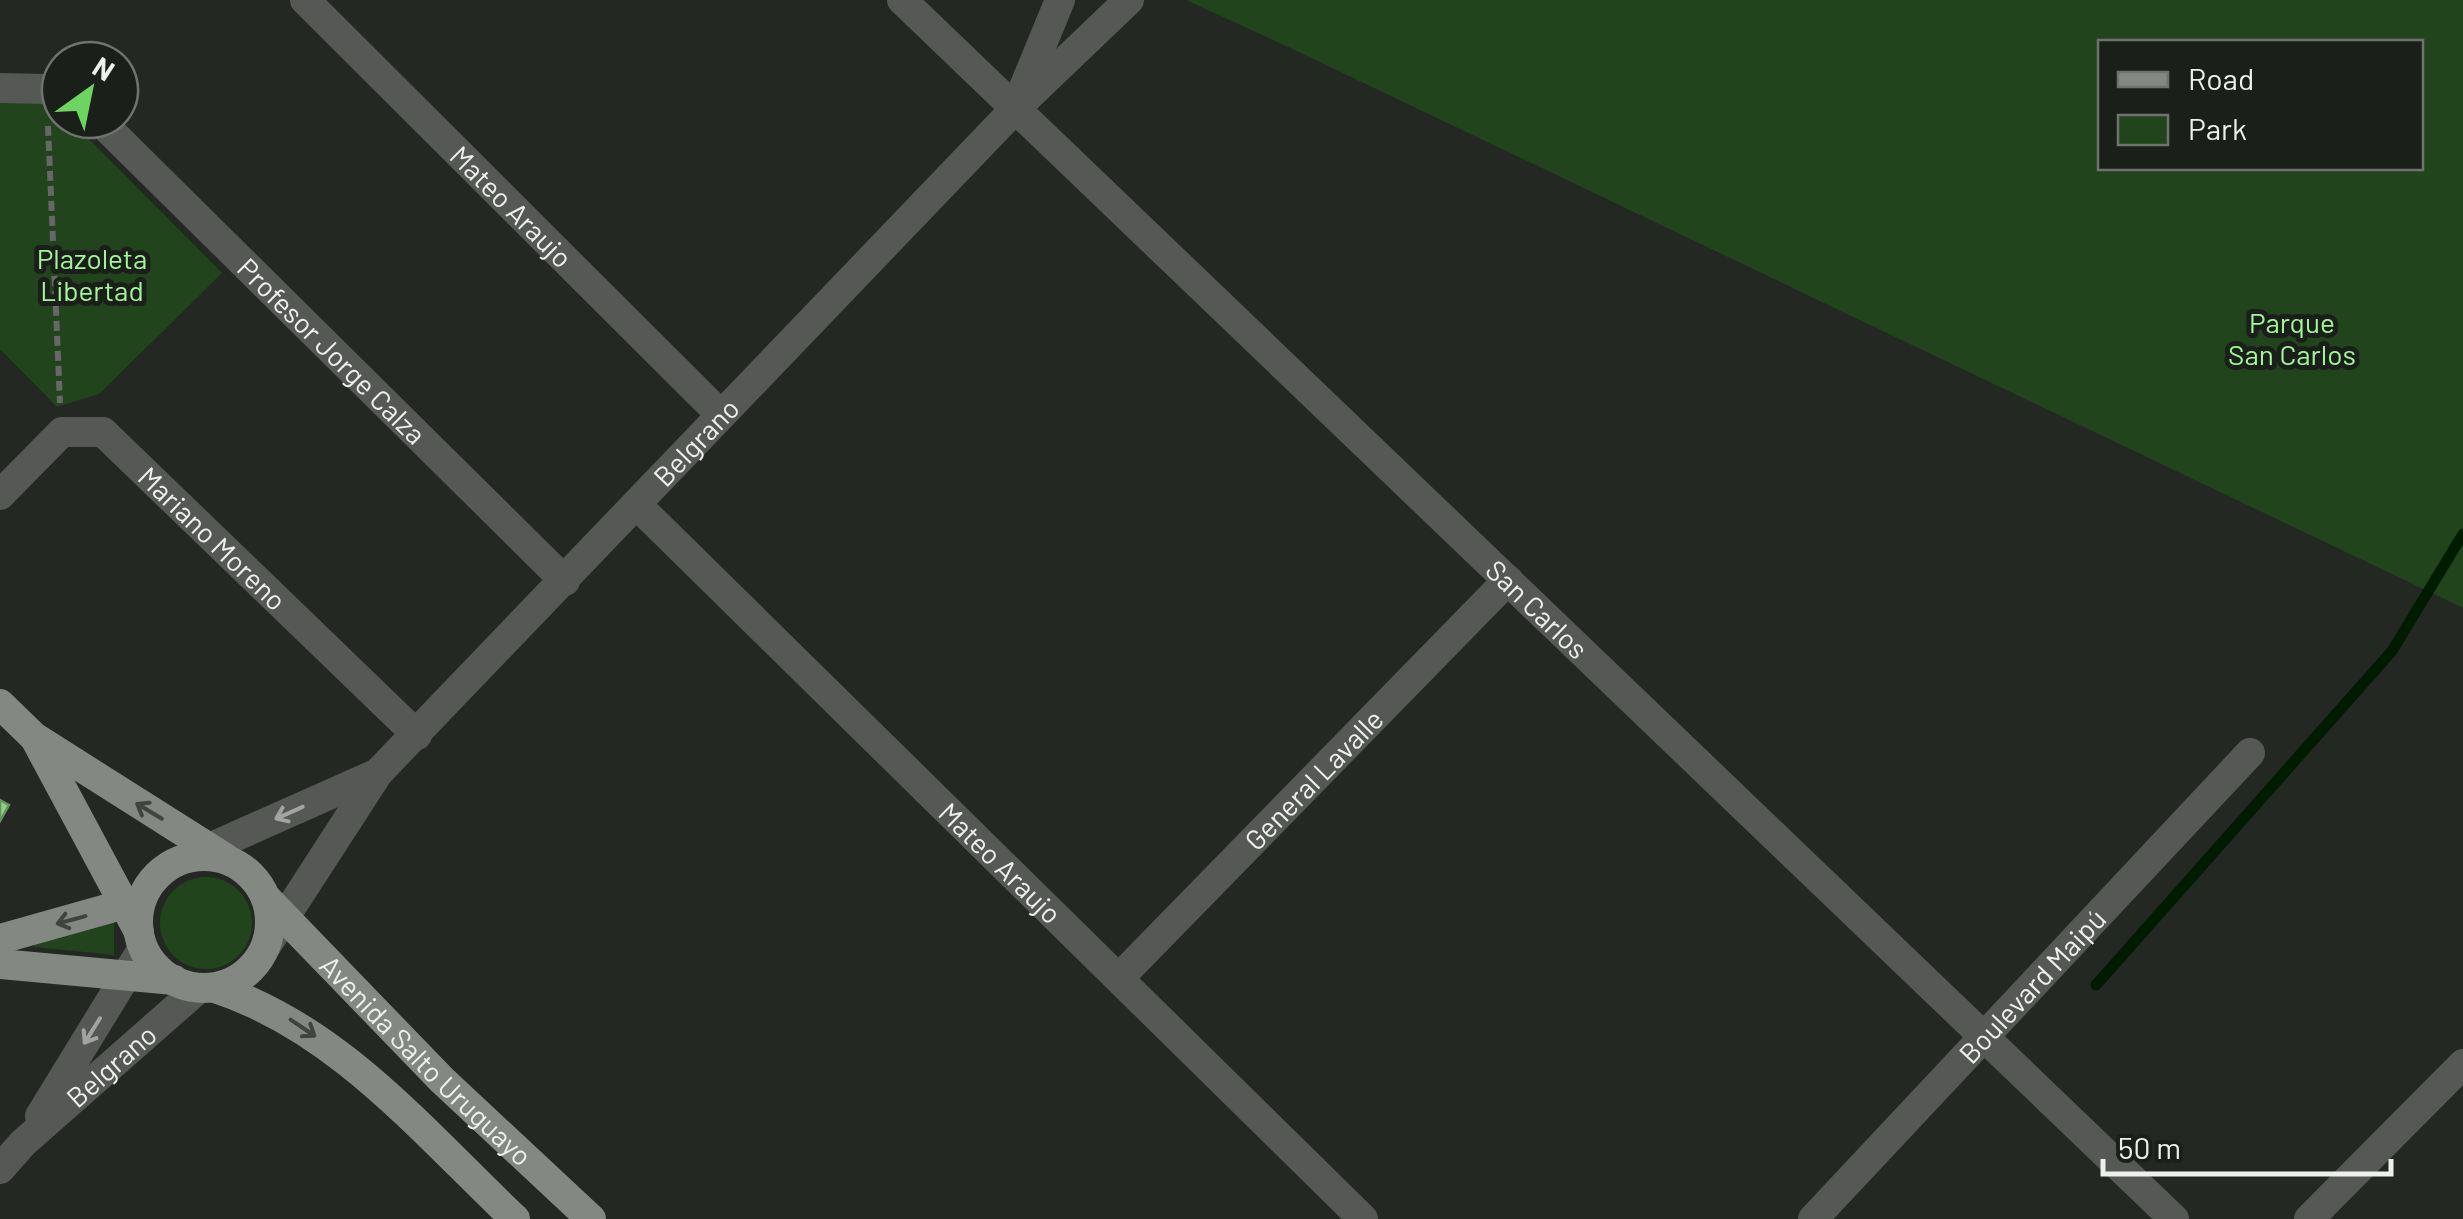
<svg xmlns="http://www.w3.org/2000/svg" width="2463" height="1219" viewBox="0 0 2463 1219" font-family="Barlow,sans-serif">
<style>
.green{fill:#21441c;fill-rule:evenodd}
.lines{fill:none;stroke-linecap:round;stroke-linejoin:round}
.stream{stroke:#001c00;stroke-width:11}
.building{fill:#8fd086;stroke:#64925e;stroke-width:2.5}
.path{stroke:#656864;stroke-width:6;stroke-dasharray:10 5;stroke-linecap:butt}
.minor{stroke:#565855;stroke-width:30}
.major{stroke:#848883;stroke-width:30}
.oneway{stroke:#40443f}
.oneway2{stroke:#a2a4a1}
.labels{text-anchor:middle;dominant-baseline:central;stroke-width:10;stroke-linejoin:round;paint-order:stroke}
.street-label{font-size:28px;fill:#eef0ed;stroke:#1b1f1a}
.park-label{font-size:28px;fill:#a2f697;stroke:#1b1f1a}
</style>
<rect width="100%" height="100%" fill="#242823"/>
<!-- green -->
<path class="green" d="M1186 0H2463V608L1284 45ZM2100 42H2420V168H2100Z
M0 103H54L60 110V120H70L222 273 99 394 57 407 0 349Z
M160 923a46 46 0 1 1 92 0a46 46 0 1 1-92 0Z
M114 917V955L34 947V944Z"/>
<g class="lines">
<!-- stream -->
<path class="stream" d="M2096 985 2392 651 2463 534"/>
</g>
<!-- building -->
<path class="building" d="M0 800 9 805 0 821Z"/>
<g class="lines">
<!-- path -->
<path class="path" d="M48 126 60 403"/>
<!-- minor -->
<g class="minor">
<path id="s1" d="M305 0 721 415"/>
<path id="s2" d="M902 0 2174 1219"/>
<path d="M0 88 46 89 60 97"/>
<path d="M1018 102 1060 0"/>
<path id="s3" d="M99 120 565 581"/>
<path id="s4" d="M0 495 62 432H103L417 735"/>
<path id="s5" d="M637 505 1363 1219"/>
<path d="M187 858 378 773"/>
<path id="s6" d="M266 946 378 773 1015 109 1129 0"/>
<path id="s7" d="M1119 978 1508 580"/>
<path d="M40 1116 143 948"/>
<path id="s8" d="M0 1169 23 1143 199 988"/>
<path id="s9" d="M1813 1219 2250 753"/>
<path d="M2309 1219 2463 1064"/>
</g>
<!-- major -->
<g class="major">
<path d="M0 704 34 737 225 858"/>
<path d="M36 740 139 932"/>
<circle cx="204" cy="922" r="66"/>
<path id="s10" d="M266 898 442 1080 591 1219"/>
<path d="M0 939 139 900"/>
<path d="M0 964 174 980"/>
<path d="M215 988C338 1028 423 1132 515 1219"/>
</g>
</g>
<!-- one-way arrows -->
<defs><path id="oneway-shaft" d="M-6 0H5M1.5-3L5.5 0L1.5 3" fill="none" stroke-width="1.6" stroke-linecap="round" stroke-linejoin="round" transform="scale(2.5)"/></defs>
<g class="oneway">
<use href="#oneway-shaft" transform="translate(149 811) rotate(-149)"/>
<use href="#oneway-shaft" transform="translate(71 920) rotate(165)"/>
<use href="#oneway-shaft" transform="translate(303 1028) rotate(34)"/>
</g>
<g class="oneway2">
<use href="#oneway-shaft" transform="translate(289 813) rotate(156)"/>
<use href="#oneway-shaft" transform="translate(92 1031) rotate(122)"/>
</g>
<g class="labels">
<!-- street labels -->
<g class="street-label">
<text stroke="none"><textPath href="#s1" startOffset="292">Mateo Araujo</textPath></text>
<text stroke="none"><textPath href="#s3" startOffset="328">Profesor Jorge Calza</textPath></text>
<text stroke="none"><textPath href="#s6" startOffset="665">Belgrano</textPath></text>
<text stroke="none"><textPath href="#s4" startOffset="282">Mariano Moreno</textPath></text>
<text stroke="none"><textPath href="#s2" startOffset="880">San Carlos</textPath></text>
<text stroke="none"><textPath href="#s7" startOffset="278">General Lavalle</textPath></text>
<text stroke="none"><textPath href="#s5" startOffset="510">Mateo Araujo</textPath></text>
<text stroke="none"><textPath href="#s9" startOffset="320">Boulevard Maipú</textPath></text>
<text stroke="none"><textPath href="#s10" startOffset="228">Avenida Salto Uruguayo</textPath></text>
<text stroke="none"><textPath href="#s8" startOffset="152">Belgrano</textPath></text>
</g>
<!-- park labels -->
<g class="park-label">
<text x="92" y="258">Plazoleta<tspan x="92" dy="32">Libertad</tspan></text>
<text x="2292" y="322">Parque<tspan x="2292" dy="32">San Carlos</tspan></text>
</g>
</g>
<!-- legend -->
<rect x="2098" y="40" width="325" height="130" fill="#1b1f1a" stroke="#6f736e" stroke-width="2.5"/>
<rect x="2118" y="72" width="50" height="15" fill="#848883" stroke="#6f736e" stroke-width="2.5"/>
<text x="2188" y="90" font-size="30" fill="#eef0ed">Road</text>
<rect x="2118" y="115" width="50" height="30" fill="#21441c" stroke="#6f736e" stroke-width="2.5"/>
<text x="2188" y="140" font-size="30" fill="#eef0ed">Park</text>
<!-- north arrow -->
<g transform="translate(90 90) rotate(33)"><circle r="48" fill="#1b1f1a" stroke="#6f736e" stroke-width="2.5"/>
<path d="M0-8L18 38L0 25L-18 38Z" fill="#6dd361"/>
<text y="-15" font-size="28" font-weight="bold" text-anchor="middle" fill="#eef0ed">N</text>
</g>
<!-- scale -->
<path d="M2103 1159v15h288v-15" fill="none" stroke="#eef0ed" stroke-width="5"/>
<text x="2118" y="1159" font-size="30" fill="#eef0ed" stroke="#1b1f1a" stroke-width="8" paint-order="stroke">50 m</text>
</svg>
